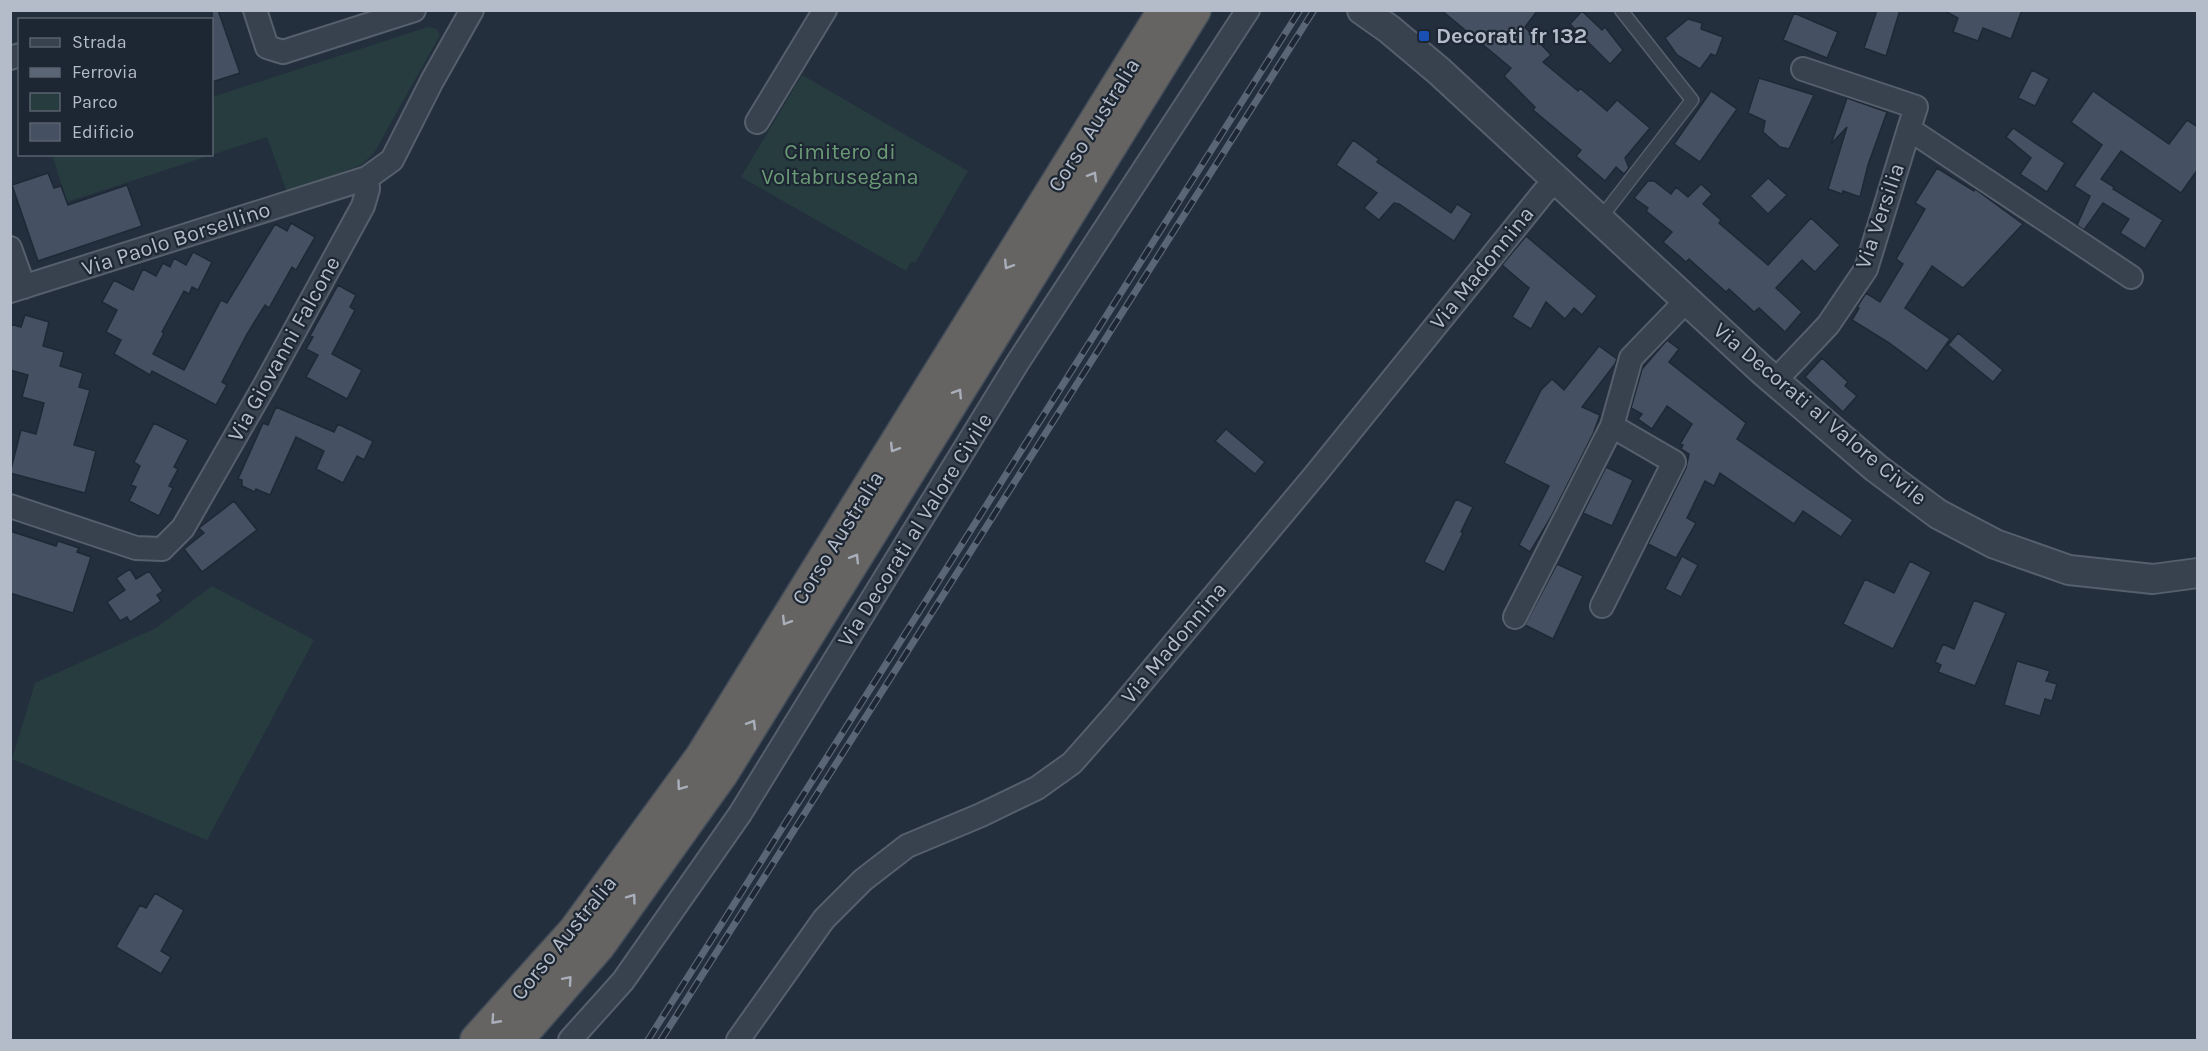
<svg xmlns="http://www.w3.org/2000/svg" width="2208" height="1051" viewBox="0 0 2208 1051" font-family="Karla,sans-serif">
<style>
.green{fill:#263c3f}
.building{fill:#455162;stroke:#1f2835;stroke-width:1.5}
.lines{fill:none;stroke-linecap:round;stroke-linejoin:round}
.service-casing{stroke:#565f6c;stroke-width:15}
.minor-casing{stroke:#565f6c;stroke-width:26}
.tertiary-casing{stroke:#565f6c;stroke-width:32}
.trunk-casing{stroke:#434c59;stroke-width:36}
.service{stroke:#38414e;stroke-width:12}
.minor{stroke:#38414e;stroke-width:22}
.tertiary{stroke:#38414e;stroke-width:28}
.trunk{stroke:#656462;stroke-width:33}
.rail-casing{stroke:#5a6575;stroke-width:7}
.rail{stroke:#1d2633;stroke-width:4.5;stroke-dasharray:14;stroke-linecap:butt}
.oneway{stroke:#a8afba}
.transit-dot{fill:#1a4fb4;stroke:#1d2633;stroke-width:2}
.labels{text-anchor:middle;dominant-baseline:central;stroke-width:4.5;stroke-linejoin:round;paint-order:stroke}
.poi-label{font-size:22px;font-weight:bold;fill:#b4bcc9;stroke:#1d2633;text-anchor:start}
.street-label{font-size:22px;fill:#b4bcc9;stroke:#1d2633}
.park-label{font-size:22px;fill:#6b9a76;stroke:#1d2633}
</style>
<rect width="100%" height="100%" fill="#242f3e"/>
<!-- green -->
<path class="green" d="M428 27 437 29 440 35 374 153 361 165 287 192 267 137 67 202 52 155 212 154V97Z
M802 75 968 171 915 263 911 262 906 271 741 177Z
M212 586 314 640 207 840 12 759 35 683 156 628Z"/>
<!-- building -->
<path class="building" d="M212 10H218L240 73 212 82Z
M1441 10H1538L1525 27 1551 55 1543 62 1578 91 1580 88 1607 111 1617 100 1650 128 1625 158 1629 168 1624 174 1616 167 1605 181 1576 156 1581 150 1533 110 1535 107 1504 76 1511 68Z
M1877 10H1900L1886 56 1864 48Z
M1943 10H2022L2011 39 1983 28 1978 41 1953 32 1958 18Z
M1582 11 1602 30 1605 27 1623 50 1610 64 1570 24Z
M1794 13 1838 32 1827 58 1783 40Z
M1688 19 1702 23 1701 29 1723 37 1716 56 1711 54 1700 69 1677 55 1665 38Z
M2032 70 2049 79 2035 106 2018 98Z
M1759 78 1814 95 1789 149 1780 147 1763 132 1765 121 1748 113Z
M1711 91 1737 109 1700 162 1674 144Z
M2093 91 2169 144 2187 120 2198 127V169L2181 193 2121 151 2101 179 2114 187 2113 189 2163 220 2145 249 2120 233 2129 219 2103 203 2084 230 2077 225 2090 196 2074 186 2102 145 2071 122Z
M1847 98 1887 112 1868 165 1860 197 1843 191 1842 194 1828 189 1847 127 1831 144Z
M2013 128 2065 163 2047 192 2020 174 2031 158 2006 137Z
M1353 140 1379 159 1377 162 1451 213 1457 204 1472 214 1454 241 1399 204 1394 203 1379 220 1364 208 1377 193 1336 165Z
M1937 168 1974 191 1975 189 2023 224 1963 288 1932 266 1905 308 1950 339 1927 371 1888 342 1852 320 1859 308 1857 307 1866 293 1880 302 1903 264 1896 259 1925 209 1915 203Z
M48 173 54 188 61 186 68 205 127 185 142 226 38 261 12 185Z
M1768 178 1787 195 1768 214 1750 196Z
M1648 181H1654L1671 194 1676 187 1688 197 1701 184 1712 194 1703 204 1721 220 1719 223 1768 265 1811 218 1840 245 1815 272 1802 260 1776 288 1802 312 1785 332 1759 308 1754 312 1729 289 1726 292 1689 259 1686 262 1663 242 1672 232 1646 211 1648 208 1634 198Z
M291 223 315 237 296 270 292 267 269 308 265 305 247 334 222 382 227 385 216 405 152 371 150 375 114 354 121 340 106 332 117 310 102 302 114 280 133 290 143 269 156 276 163 263 170 267 174 258 186 265 193 252 212 262 198 290 192 287 189 294 184 291 162 332 164 333 153 354 184 370 221 300 227 303 275 224 287 231Z
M1526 236 1597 296 1582 315 1574 308 1565 319 1546 302 1531 329 1512 317 1529 288 1502 265Z
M338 285 356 295 350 307 355 310 332 354 362 370 347 399 306 377 318 355 306 349 313 337 310 336Z
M25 315 49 322 43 346 64 352 60 366 83 373 79 387 90 390 74 445 96 451 85 493 10 473 21 430 36 434 44 403 22 397 28 375 10 370V324L21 327Z
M1958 333 2003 370 1993 382 1948 345Z
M1667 340 1679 349 1669 362 1746 423 1737 439 1853 520 1841 537 1803 511 1794 524 1720 473 1714 486 1705 481 1687 518 1696 523 1676 558 1648 544 1686 468 1689 454 1681 449 1683 445 1680 444 1692 424 1667 406 1652 429 1638 419 1642 414 1631 408 1642 369Z
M1599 346 1617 359 1615 364 1582 407 1600 415 1593 434 1551 517 1530 552 1519 545 1549 486 1504 463 1541 390 1552 379 1564 390Z
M1822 358 1848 382 1845 386 1857 396 1843 412 1805 377Z
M276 407 334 432 338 424 373 441 364 460 357 456 343 483 316 469 324 451 296 437 270 495 256 489 255 492 242 486V480L238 479 263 423 268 425Z
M154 423 188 440 174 467 178 469 169 486 173 488 159 516 129 501 136 487 131 485 140 466 134 462Z
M1226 429 1265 462 1255 474 1215 441Z
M1606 467 1633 480 1612 526 1583 513Z
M1456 499 1473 507 1461 532 1463 533 1444 572 1424 562Z
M234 501 257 530 202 572 184 549 204 533 199 528Z
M10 531 56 546 58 541 79 548 77 552 91 557 73 613 10 593Z
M1682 556 1698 565 1681 597 1665 589Z
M1910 561 1931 572 1893 649 1843 624 1865 579 1894 593Z
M1557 564 1583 576 1553 639 1525 625Z
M130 569 136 579 149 571 163 591 157 595 161 601 130 622 127 617 120 621 107 602 125 590 116 578Z
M1974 600 2006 613 1975 686 1938 672 1941 665 1935 662 1943 644 1954 649Z
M2017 661 2050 671 2046 681 2057 684 2052 701 2045 699 2040 716 2004 705Z
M155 893 184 910 161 951 171 957 161 974 116 947 140 905 146 908Z"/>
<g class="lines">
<!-- service casing -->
<g class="service-casing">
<path id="service" d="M1600 219 1692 100 1621 10"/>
</g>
<!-- minor casing -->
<g class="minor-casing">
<path id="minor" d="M255 10 267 47 283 52 414 10
M10 58 20 55
M1803 69 1916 107 1909 129
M757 122 825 10
M10 248 24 287
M10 291 367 178
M1775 381 1828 325 1866 269 1909 129 2131 277
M10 506 136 548 162 549 183 528 265 385 363 206 368 189 367 178 392 160 432 81 472 10
M1602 606 1674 462 1612 426
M1515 617 1612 426 1631 358 1687 300
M570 1040 623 981 740 814 1018 362 1248 10
M738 1040 824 919 863 880 907 846 981 815 1037 788 1072 763 1117 712 1315 475 1544 192 1558 180"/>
</g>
<!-- tertiary casing -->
<g class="tertiary-casing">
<path id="tertiary" d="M1362 10 1389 29 1439 71 1762 370 1876 468 1938 514 1995 544 2069 570 2153 579 2198 573"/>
</g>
<!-- trunk casing -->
<g class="trunk-casing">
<path id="trunk" d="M477 1040 575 931 702 757 1165 10
M516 1040 598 946 721 774 1194 10"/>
</g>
<!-- service -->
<use href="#service" class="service"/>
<!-- minor -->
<use href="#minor" class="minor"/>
<!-- tertiary -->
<use href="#tertiary" class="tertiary"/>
<!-- trunk -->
<use href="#trunk" class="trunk"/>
<!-- rail casing -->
<g class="rail-casing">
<path id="rail" d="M648 1040 1300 10
M661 1040 1314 10"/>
</g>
<!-- rail -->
<use href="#rail" class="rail"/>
</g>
<!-- one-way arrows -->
<defs><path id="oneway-chevron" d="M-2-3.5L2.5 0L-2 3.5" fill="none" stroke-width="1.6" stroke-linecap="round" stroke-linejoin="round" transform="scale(1.5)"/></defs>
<g class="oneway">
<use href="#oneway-chevron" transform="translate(1093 176) rotate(-59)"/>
<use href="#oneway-chevron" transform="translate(1008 265) rotate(122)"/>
<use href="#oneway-chevron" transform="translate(958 393) rotate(-58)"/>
<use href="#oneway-chevron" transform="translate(894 448) rotate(122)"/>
<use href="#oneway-chevron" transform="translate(855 558) rotate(-58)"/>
<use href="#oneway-chevron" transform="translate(786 621) rotate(122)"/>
<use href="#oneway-chevron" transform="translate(752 724) rotate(-58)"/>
<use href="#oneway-chevron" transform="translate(681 786) rotate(126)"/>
<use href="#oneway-chevron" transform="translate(632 898) rotate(-54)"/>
<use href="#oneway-chevron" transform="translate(568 980) rotate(-49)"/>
<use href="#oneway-chevron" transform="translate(495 1020) rotate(132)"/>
</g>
<!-- markers -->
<rect class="transit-dot" x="1418" y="30" width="12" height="12" rx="3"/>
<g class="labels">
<!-- poi labels -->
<g class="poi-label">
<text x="1436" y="36">Decorati fr 132</text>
</g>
<!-- street labels -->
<g class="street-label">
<text transform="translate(1094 125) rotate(-58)">Corso Australia</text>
<text transform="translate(1880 216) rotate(-71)">Via Versilia</text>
<text transform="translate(176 239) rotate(-18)">Via Paolo Borsellino</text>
<text transform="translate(1482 268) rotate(-51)">Via Madonnina</text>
<text transform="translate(284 349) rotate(-61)">Via Giovanni Falcone</text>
<text transform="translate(1820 414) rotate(40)">Via Decorati al Valore Civile</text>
<text transform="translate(915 530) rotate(-58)">Via Decorati al Valore Civile</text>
<text transform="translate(838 538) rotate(-58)">Corso Australia</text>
<text transform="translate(1174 643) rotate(-50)">Via Madonnina</text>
<text transform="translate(564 938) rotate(-51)">Corso Australia</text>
</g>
<!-- park labels -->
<g class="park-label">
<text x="840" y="152">Cimitero di<tspan x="840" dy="25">Voltabrusegana</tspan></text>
</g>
</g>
<!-- border -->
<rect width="2208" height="1051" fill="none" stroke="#b4bcc9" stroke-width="24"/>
<!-- legend -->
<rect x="18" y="18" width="195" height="138" fill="#1d2633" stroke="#59626f" stroke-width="1.5"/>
<rect x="30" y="38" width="30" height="9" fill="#38414e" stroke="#59626f" stroke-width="1.5"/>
<text x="72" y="48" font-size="18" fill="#b4bcc9">Strada</text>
<rect x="30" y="68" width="30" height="9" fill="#5a6575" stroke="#59626f" stroke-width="1.5"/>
<text x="72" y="78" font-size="18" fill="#b4bcc9">Ferrovia</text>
<rect x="30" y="93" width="30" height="18" fill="#263c3f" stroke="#59626f" stroke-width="1.5"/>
<text x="72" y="108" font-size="18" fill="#b4bcc9">Parco</text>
<rect x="30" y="123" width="30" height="18" fill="#455162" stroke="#59626f" stroke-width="1.5"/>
<text x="72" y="138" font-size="18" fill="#b4bcc9">Edificio</text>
</svg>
